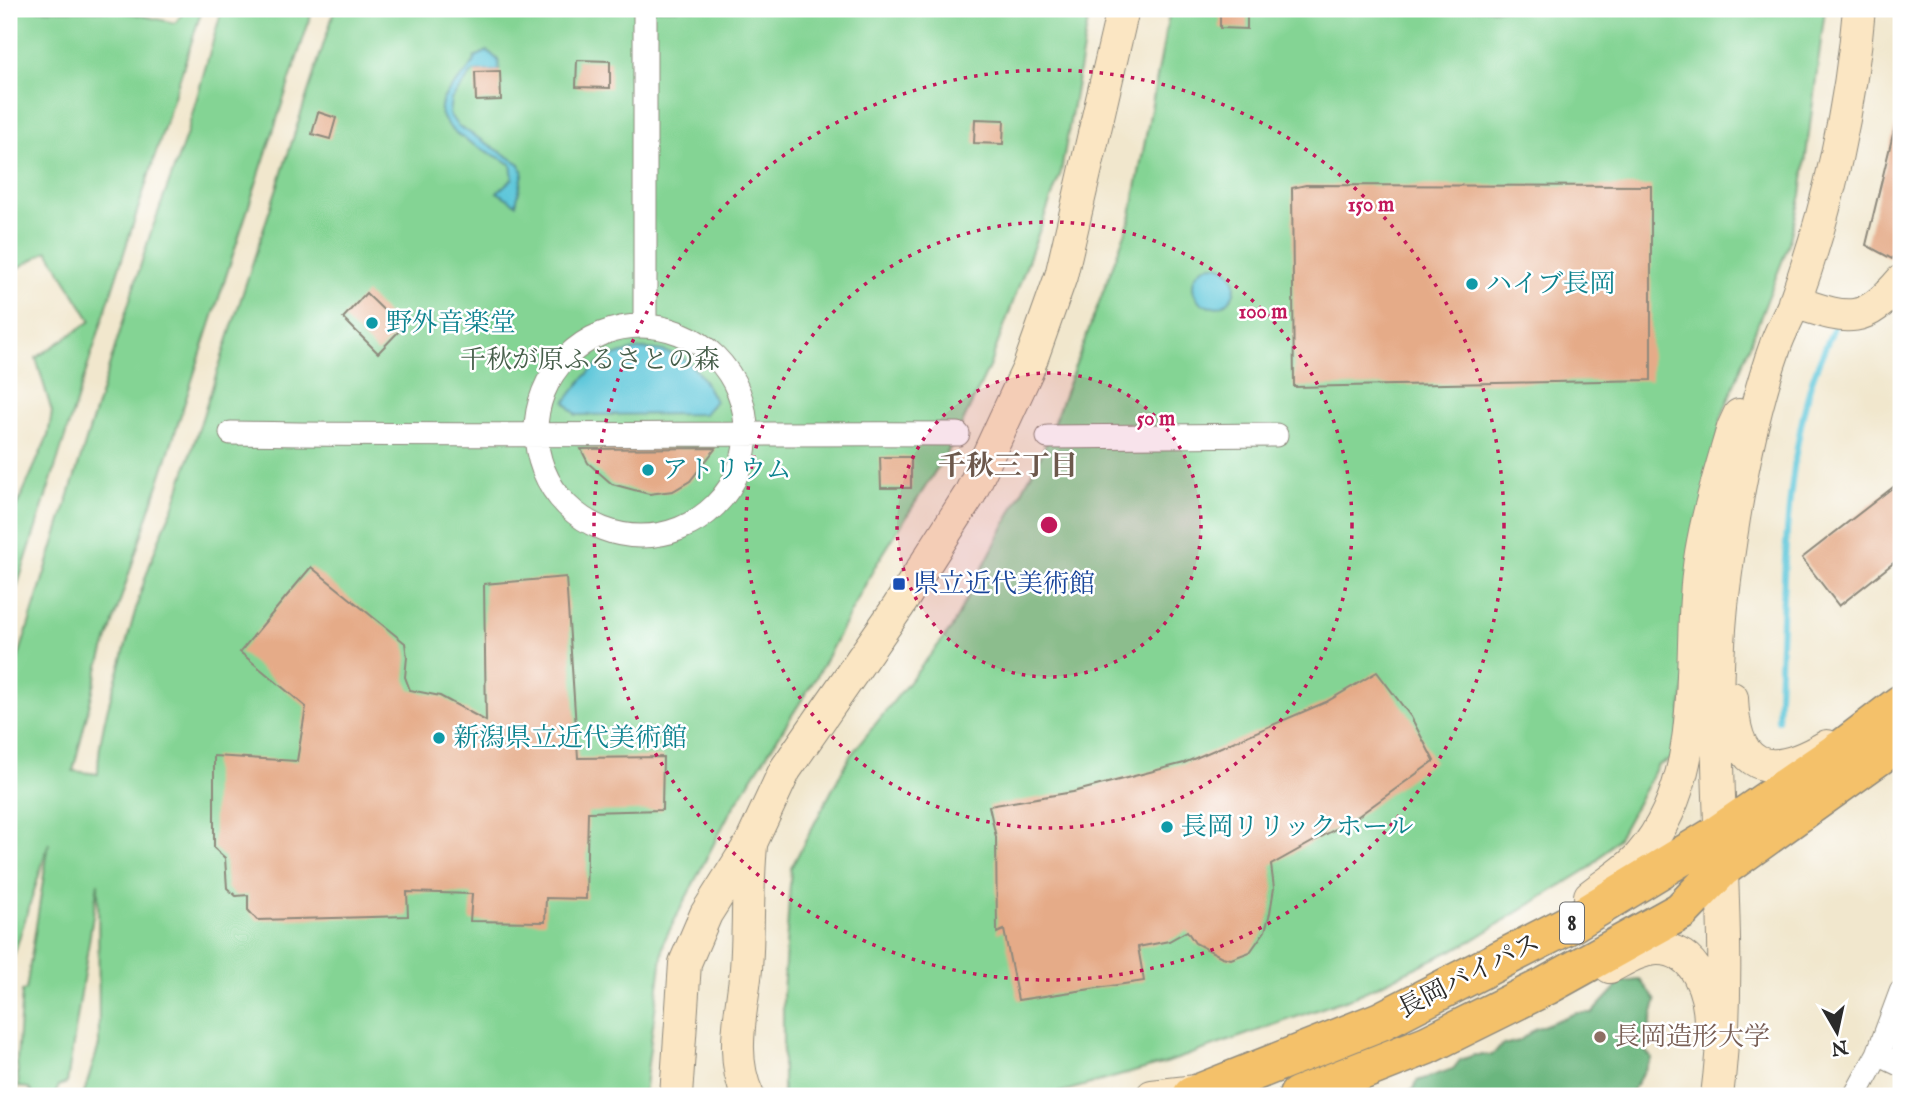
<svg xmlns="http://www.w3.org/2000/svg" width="1910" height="1105" viewBox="0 0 1910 1105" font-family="'IM FELL English','Noto Serif JP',serif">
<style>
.green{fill:#84d494;stroke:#588060;stroke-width:2}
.forest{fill:#6bb67e;stroke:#4b7054;stroke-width:2}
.water{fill:#5ec7da;stroke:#447982;stroke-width:2}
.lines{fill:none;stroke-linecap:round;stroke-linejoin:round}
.stream{stroke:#5ec7da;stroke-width:6}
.building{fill:#e5ab88}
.street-casing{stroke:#8e897c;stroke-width:25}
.secondary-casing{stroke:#8e897c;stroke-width:34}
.highway-casing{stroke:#8e897c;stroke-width:41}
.street{stroke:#fff;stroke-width:23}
.secondary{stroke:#fbe6c3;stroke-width:32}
.highway{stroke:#f4c16a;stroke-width:38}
.ring{fill:none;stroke:#c2185b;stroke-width:3.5;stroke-dasharray:3.5 7}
.culture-dot{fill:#0f9aa8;stroke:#fff;stroke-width:2.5}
.transit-dot{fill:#1a4fb4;stroke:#fff;stroke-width:2.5}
.education-dot{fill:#8d6e63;stroke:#fff;stroke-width:2.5}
.labels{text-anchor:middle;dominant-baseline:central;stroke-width:5;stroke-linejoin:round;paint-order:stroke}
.shield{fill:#fff;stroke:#6b6b6b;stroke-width:2}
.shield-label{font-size:24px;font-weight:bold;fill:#2b2b2b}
.culture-label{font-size:26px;fill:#0d838f;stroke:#fff;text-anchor:start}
.park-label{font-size:26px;fill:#465e4a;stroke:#fff}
.transit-label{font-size:26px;fill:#164399;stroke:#fff;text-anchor:start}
.street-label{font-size:26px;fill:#2b2b2b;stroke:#fff}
.education-label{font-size:26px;fill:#785e54;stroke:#fff;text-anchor:start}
.neighbourhood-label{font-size:28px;font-weight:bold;fill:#6c584c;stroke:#fff}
.centre{fill:#c2185b;stroke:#fff;stroke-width:3.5}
.ring-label{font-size:21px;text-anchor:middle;font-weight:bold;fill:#c2185b;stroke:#fff;stroke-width:5;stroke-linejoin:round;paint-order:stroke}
</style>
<rect width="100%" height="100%" fill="#fff"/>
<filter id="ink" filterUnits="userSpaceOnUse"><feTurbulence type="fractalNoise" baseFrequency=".0143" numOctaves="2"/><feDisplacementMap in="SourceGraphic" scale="14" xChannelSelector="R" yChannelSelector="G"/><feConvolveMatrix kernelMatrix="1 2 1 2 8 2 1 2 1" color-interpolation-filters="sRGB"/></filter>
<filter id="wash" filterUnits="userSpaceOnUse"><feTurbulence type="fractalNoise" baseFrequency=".00686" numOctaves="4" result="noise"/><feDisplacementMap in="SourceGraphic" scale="28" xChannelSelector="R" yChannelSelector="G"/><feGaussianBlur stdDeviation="1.57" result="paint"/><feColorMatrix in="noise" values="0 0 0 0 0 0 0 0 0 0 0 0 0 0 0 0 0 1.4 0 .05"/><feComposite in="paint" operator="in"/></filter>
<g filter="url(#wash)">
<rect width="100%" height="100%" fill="#f1e7cd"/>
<!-- green -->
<path class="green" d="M9 9 121 11 175 23 186 9H202L9 612V524L48 436 52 412 36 358 91 321 48 251 9 273Z
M222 9H313L99 666 73 771 98 774C98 736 110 699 121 663 135 611 149 557 173 508L335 9H1090L1061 172 989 367 953 443 874 568 817 676 729 814 664 941 644 1094 641 1096H83L99 1045 98 883 67 1083 59 1086 54 1096H35L28 1088 19 1087 17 1060 22 991 26 990 49 843 9 971V688L150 235 186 136Z
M1170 9H1825L1801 195 1788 246 1721 419 1675 758 1658 765 1618 838 1591 867 1471 941 1356 996 1166 1063 1047 1096H783V994L791 868 850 756 951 629 1043 451 1130 220Z"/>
<!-- forest -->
<path class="forest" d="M1640 980 1656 1001 1644 1050 1652 1058 1629 1096H1399L1414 1089 1417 1081 1453 1069 1460 1060 1474 1055H1491L1503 1045 1519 1041 1535 1029 1576 1013H1592L1621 982Z"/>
<!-- water -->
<path class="water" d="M488 51 498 60 500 71 473 72 451 100 449 114 457 125 520 164 523 174 516 204 497 192 513 178 511 164C487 150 417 126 449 91 458 80 472 70 475 57Z
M1193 286a21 21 0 1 1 42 0a21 21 0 1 1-42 0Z
M642 349C684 350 696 364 715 401L704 414 576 415 565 402C591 368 598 356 642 349Z"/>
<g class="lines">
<!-- stream -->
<path class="stream" d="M1778 720C1783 616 1782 484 1811 384 1817 364 1827 344 1835 325"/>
</g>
<g id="blocks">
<!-- building -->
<path class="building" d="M1220 9H1247V29L1220 28Z
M577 60 610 61V88L576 87Z
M500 71 501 100 476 101 475 72Z
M318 112 336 118 330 139 312 134Z
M975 119 1004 120 1003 144 974 143Z
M1895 126H1901V247L1892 259 1866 245Z
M1306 185 1651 186V380L1294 387 1292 188Z
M366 293 402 328 378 353 343 318Z
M716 448 690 481 673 491 649 494 612 484 588 463 581 449Z
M880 457H911V488H881Z
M1901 481V557L1839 606 1802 558Z
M311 567 405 643 407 657 405 677 410 690 440 696 486 721 484 584 566 577 578 758 663 757 662 810 588 812 586 899 546 898 545 922 470 921 472 894 407 892 408 916 257 920 248 910V895L236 896 227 888 225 858 214 848V756L297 761 306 707 240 652Z
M1377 672 1411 717 1434 761 1357 817 1271 865 1274 888 1270 913 1265 931 1250 952 1231 959 1222 957 1195 943 1187 931 1169 941 1138 947 1144 981 1018 1000 1004 930 997 933 996 837 989 806 1073 792 1184 763 1326 702Z"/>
</g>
</g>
<g filter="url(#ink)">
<use href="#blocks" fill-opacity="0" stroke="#8e897c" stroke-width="2"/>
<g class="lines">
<!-- street casing -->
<g class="street-casing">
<path id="street" d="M645 325V9
M536 431a105 105 0 1 1 210 0a105 105 0 1 1-210 0Z
M231 433C473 437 715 433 958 434
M1048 437 1276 435
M1878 1054 1901 1065
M1855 1096 1878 1054 1901 992"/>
</g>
<!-- secondary casing -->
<g class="secondary-casing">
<path id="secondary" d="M1794 302C1847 319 1862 327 1901 281
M1732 698C1735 770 1767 781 1827 746
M1590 896C1606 883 1627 871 1640 856 1712 772 1684 653 1701 553 1708 511 1721 469 1733 428L1739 415
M1610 967C1624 960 1639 950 1656 949 1697 947 1710 994 1710 1025
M676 1096 685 963 706 914 752 841 785 770 898 607 970 494 1028 369 1061 276 1123 9
M748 1096C729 1055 742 1012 746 969 749 928 747 887 751 846
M1152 1096 1214 1089
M1717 1096C1739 924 1702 752 1725 580 1735 503 1749 420 1775 347 1780 331 1789 317 1795 301 1828 210 1851 105 1859 9"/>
</g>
<!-- highway casing -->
<g class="highway-casing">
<path id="highway" d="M1192 1096 1381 1021 1572 923 1720 833 1842 749 1901 704
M1298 1096 1427 1045 1546 986 1681 911 1722 868 1901 740"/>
</g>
<!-- street -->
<use href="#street" class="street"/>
<!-- secondary -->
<use href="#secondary" class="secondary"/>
<!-- highway -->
<use href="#highway" class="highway"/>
</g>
</g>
<!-- distance rings -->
<circle cx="1049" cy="525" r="152" fill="#c2185b" fill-opacity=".12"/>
<g class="ring">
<circle cx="1049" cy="525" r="152"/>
<circle cx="1049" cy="525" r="303"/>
<circle cx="1049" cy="525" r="455"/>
</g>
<!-- markers -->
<g class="culture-dot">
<circle cx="1472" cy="284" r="7"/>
<circle cx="372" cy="323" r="7"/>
<circle cx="648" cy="470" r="7"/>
<circle cx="439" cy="738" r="7"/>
<circle cx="1167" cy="827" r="7"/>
</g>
<rect class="transit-dot" x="892" y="577" width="14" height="14" rx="3.5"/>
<circle class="education-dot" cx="1600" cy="1037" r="7"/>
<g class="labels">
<!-- shield labels -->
<rect class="shield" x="1560" y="902.5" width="24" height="41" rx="5"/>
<g class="shield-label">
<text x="1572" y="923">8</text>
</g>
<!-- culture labels -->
<g class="culture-label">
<text x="1486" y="284">ハイブ長岡</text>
<text x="386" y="323">野外音楽堂</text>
<text x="662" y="470">アトリウム</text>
<text x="453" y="738">新潟県立近代美術館</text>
<text x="1181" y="827">長岡リリックホール</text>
</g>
<!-- park labels -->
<g class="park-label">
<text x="590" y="360">千秋が原ふるさとの森</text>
</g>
<!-- transit labels -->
<g class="transit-label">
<text x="913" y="584">県立近代美術館</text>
</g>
<!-- street labels -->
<g class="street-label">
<text transform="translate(1469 976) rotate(-27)">長岡バイパス</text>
</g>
<!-- education labels -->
<g class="education-label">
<text x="1614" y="1037">長岡造形大学</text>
</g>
<!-- neighbourhood labels -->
<g class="neighbourhood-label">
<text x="1008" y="467">千秋三丁目</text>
</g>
</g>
<circle cx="1049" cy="525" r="10" class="centre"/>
<g class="ring-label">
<text x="1371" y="211">150 m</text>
<text x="1263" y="318">100 m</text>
<text x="1156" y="425">50 m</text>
</g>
<!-- margin -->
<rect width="1910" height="1105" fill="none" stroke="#fff" stroke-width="35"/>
<!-- north arrow -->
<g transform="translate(1837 1032) rotate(171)" stroke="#ffffff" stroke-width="5" paint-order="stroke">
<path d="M0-5L12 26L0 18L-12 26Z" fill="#2b2b2b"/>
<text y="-10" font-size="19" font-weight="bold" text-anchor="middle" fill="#2b2b2b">N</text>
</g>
</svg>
